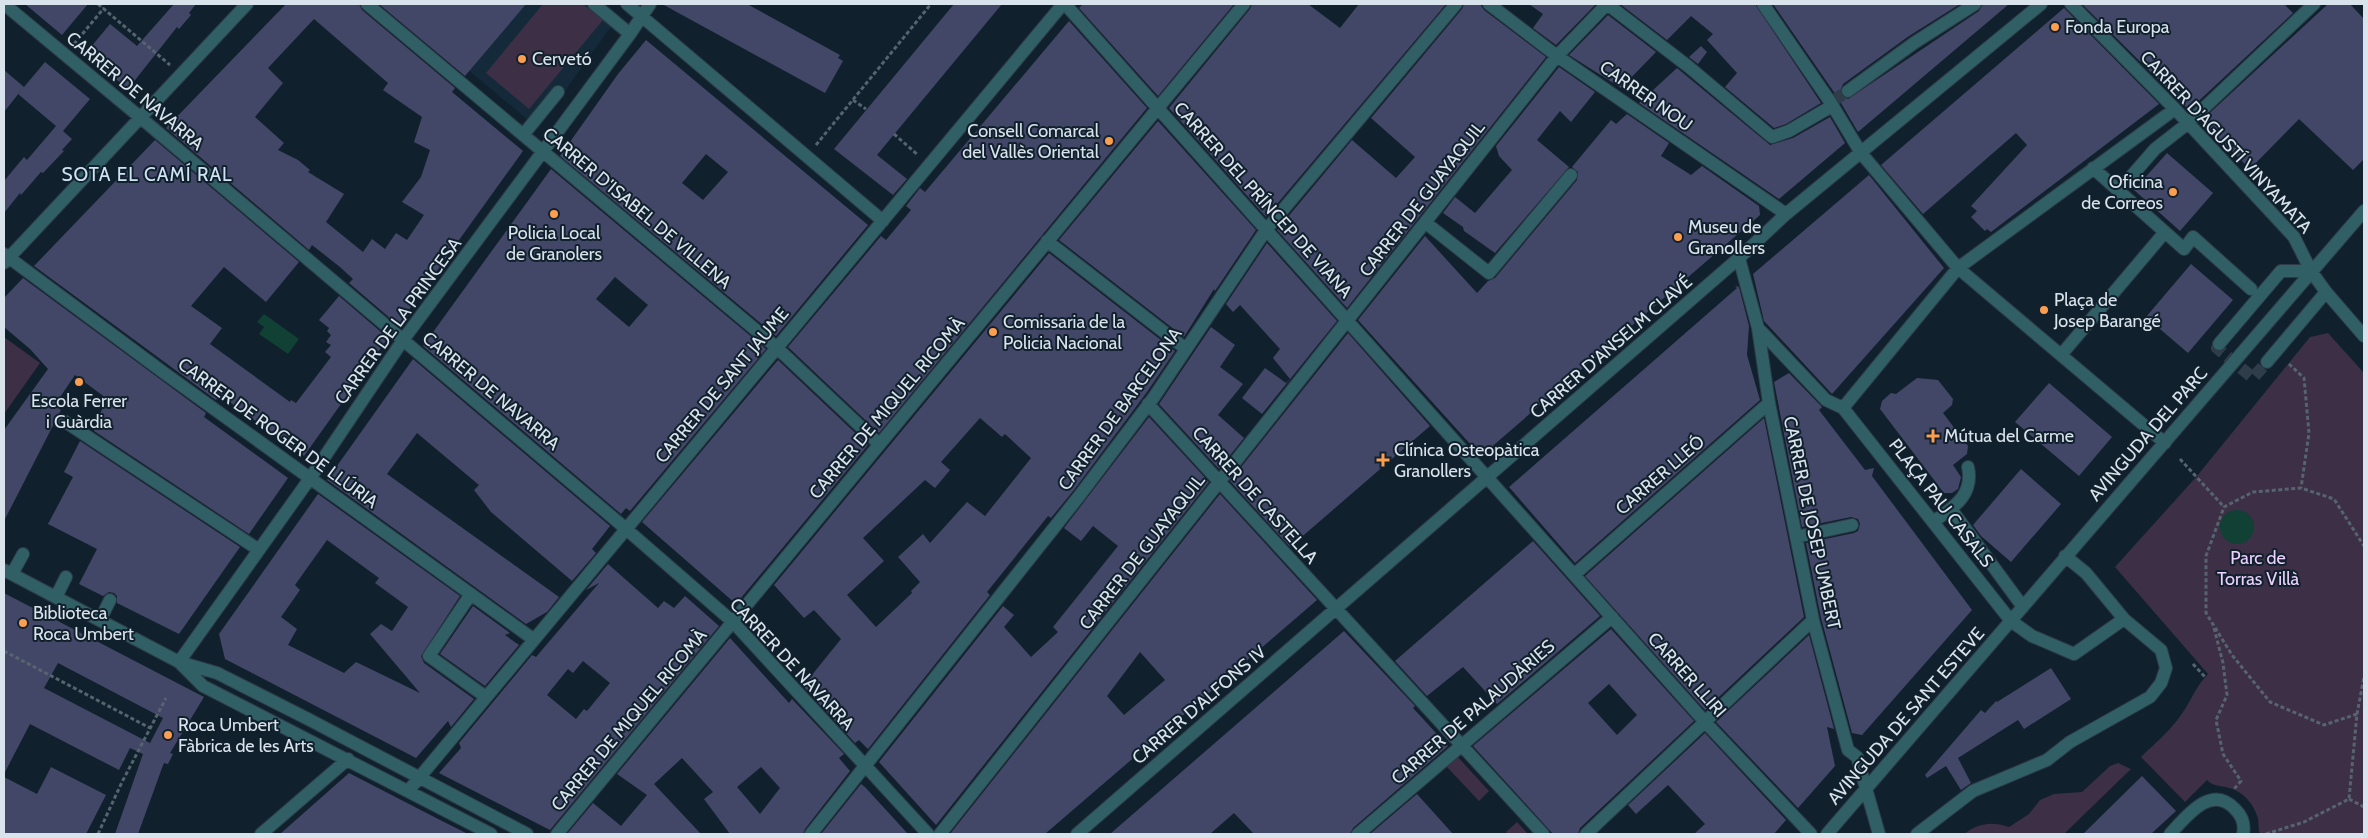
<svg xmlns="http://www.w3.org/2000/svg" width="2368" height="838" viewBox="0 0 2368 838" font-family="Cabin,sans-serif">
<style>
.built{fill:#142a3b}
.green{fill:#3d2f45}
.water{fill:#114035}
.building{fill:#434767;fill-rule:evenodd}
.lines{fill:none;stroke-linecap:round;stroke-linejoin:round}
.minor-tunnel{stroke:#2e3d49;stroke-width:12;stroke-dasharray:12 6;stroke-linecap:butt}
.minor-casing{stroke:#2c3b47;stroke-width:14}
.path{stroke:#56646f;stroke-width:3;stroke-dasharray:4 2.5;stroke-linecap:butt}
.minor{stroke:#315f66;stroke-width:12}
.poi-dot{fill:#fb9e50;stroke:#10202c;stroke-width:2}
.labels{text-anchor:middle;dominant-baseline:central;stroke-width:4;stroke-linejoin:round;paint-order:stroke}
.poi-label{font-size:18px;fill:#d9e3ec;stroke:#10202c;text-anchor:start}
.street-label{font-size:18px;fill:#d9e3ec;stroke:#10202c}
.park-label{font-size:18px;fill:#edd0fd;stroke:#10202c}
.neighbourhood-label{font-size:19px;letter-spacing:1px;fill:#cfe3f4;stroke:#10202c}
</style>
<rect width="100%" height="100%" fill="#10202c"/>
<!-- built -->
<path class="built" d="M480 4H589L613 24 564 92 557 86 528 120 442 48Z"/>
<!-- green -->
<path class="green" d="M543 4H583L603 20 529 109 486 73Z
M2328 333 2364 373V834H2260C2258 830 2259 824 2258 819 2254 804 2244 792 2229 788 2219 785 2214 787 2207 780L2185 802 2141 757C2154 744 2170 731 2181 715 2191 701 2196 686 2208 674L2115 567 2197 476 2310 337Z
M4 337 40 363 4 414Z
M1457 756 1489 791 1479 801 1446 766Z
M2118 763 2131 769 2064 834H1964C1978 823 1992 821 2009 827L2029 814 2040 800 2054 794 2082 792 2110 766Z
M1517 822 1528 834H1508L1506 832Z"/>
<!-- water -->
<path class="water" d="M264 314 299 339 288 354 259 334 264 327 257 322Z
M2220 527a17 17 0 1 1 34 0a17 17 0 1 1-34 0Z"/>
<!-- building -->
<path class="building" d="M25 4H88L62 35Z
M174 4H196L189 13 191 15 179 29 177 27 128 89 85 54 110 24 137 46Z
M286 4H359L362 10 455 88 452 92 523 151 398 325 349 283 353 279 340 267 312 245 309 250 166 128ZM314 19 388 83 383 90 422 117 414 142 430 150 421 177 402 202 424 215 407 240 396 233 385 249 372 239 363 252 326 222 344 194 308 172 310 170 298 160 278 150 284 143 255 117 283 83 268 68Z
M379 4H526L465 76Z
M662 4H747L840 55 838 58 843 61 825 93Z
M954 4H1002L877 155 907 179 893 195 834 149Z
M1083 4H1234L1158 96 1079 8Z
M1252 4H1308L1340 28 1359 4H1446L1266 217 1169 108 1250 9Z
M1464 4H1480L1484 10 1546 57 1347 308 1277 230 1352 140 1396 178 1415 157 1371 118 1462 9Z
M1529 4H1596L1556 45 1533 28 1543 14Z
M1620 4H1755L1821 103 1786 124 1774 128 1725 87 1737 73 1707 40 1713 34 1691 16 1667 40Z
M1773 4H1960L1909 36 1843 84 1840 92 1842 96 1848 99 1979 11 1983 4H2009L1858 132 1838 98Z
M2082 4H2284L2293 13 2189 110Z
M2328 4H2350L2364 19V159L2353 170 2299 119 2250 169 2201 121Z
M2064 8 2159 104 1991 232 1987 229 1985 231 1971 217 1977 211 1971 206 2027 145 2016 133 1923 214 1881 165Z
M1608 15 1656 52 1621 88 1569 55Z
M1069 21 1147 108 879 433 788 347 881 236 886 240 911 210 906 206 920 188 925 192Z
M646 40 868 225 776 336 560 156 618 74ZM706 154 728 172 703 200 682 183Z
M1701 46 1707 52 1698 64 1689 57Z
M45 62 90 99 63 131 72 139 62 150 64 151 43 173 41 172 21 195 20 193 4 213V181L24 157 27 160 56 126 18 94 23 88 4 112V70L24 87Z
M1559 67 1595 92 1571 122 1560 111 1537 140 1569 167 1495 253 1464 231 1463 227 1443 213 1455 197 1475 213 1512 170 1499 156 1496 146Z
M1677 68 1770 145 1793 138 1830 117 1845 143 1779 199 1639 103Z
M1627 114 1669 143 1661 156 1691 175 1702 166 1759 206 1760 215 1481 456 1358 320 1425 236 1477 293 1488 281 1495 278 1577 180 1578 172 1572 167 1611 120 1616 124Z
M1158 121 1256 230 1215 291 1214 289 1184 337 1059 240Z
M155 140 299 262 266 302 224 267 191 306 222 328 210 344 290 402 291 400 296 403 331 357 325 352 331 345 326 342 331 335 327 331 329 328 319 320 339 296 388 338 304 456 220 395 216 400 34 266Z
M2167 153 2213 193 2180 231 2134 190Z
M551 169 766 349 630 511 626 508 621 514 423 346ZM615 277 648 305 629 327 596 299Z
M1869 175 1944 268 1832 394 1764 321 1753 274Z
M1267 243 1337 321 1262 414 1242 398 1265 368 1286 383 1290 379 1273 358 1280 349 1240 305 1233 312 1226 304Z
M1049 253 1175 351 1147 392 1074 490 1051 518 1048 516 987 592 990 595 868 749 859 740 855 743 803 686 841 639 814 610 804 618 774 585ZM980 418 1002 437 1005 434 1031 458 985 516 967 502 930 543 923 534 898 557 920 582 911 591 912 593 876 627 847 595 884 561 863 538 925 480 935 488 950 470 941 462Z
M2191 264 2233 300 2188 353 2146 317Z
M23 278 206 413 204 417 288 478 249 534 94 431 106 398 75 375 54 406 61 410 4 521V430L48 369 30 349 4 327V298Z
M1735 286 1739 287 1749 326 1747 355 1760 400 1575 563 1509 487 1737 288Z
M1211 327 1235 345 1220 367 1243 384 1218 415 1244 438 1219 469 1159 404Z
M1348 333 1430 426 1290 547 1230 481Z
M413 359 610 526 592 549 596 553 572 581 491 512 474 490 479 485 417 433 387 474 559 597 547 612 526 624 327 480Z
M778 360 868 445 736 604 642 522Z
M1789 373 1822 407 1819 410 1865 470 1874 468 1872 476 1972 610 1862 735 1852 733 1821 618 1806 543 1854 533 1858 531 1860 524 1858 519 1851 517 1802 527 1774 382Z
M1917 378 1938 380 1953 399 1952 405 1943 413 1968 446 1967 454 1953 465 1961 477 1958 489 1952 493H1944L1880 409 1882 401 1891 393 1896 394Z
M2049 383 2112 437 2079 476 2015 422Z
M1149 417 1209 482 936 825 879 762 1003 606 1014 615 1004 627 1031 657 1058 632 1053 627 1118 546 1093 526 1081 541 1064 528Z
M1764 418 1804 617 1705 710 1585 576Z
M80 441 240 547 179 634 117 603V596L114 593 109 592 103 596 79 584 97 549 48 524 73 477 64 472Z
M2021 469 2061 504 2011 562 1981 536 1973 525Z
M318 494 460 596 421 656 424 663 474 699 451 727 448 721 416 758 225 659 219 634ZM327 540 379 578 375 583 408 607 392 631 381 624 370 634 420 693 356 662 344 673 288 645 297 629 281 617 300 590 295 585Z
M1220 494 1317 600 1045 834H950ZM1140 652 1165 680 1124 715 1107 696Z
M1533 541 1600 616 1497 704 1463 667 1427 696 1395 661Z
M608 564 658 608 664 601 674 608 685 596 719 626 550 830 439 773 461 748 459 743 532 655 536 657 599 583 586 590ZM583 661 610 683 587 711 584 709 576 719 547 695 568 669 573 673Z
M4 593 204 697 170 753 173 754 168 764 164 763 162 768 138 834H115L143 754 130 748 119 770 30 724 4 774ZM58 663 163 718 150 743 44 688Z
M473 606 510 633 505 635 519 645 485 686 440 654Z
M1611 629 1694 721 1580 828 1578 834H1553L1473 746ZM1609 684 1637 715 1617 735 1588 703Z
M1344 631 1415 706 1413 708 1448 746 1353 828 1350 834H1254L1234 813 1210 834H1110Z
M1809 635 1834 729 1827 727 1835 766 1798 808 1716 722Z
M730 638 789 703 792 699 844 754 839 758 850 771 805 829 803 834H730L704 799 713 792 682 758 654 784 701 834H567L593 803 621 826 647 795 617 774ZM761 767 780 788 760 814 737 787Z
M2051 668 2071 699 2024 729 2018 720 1958 758 1971 783 1961 790 1946 766 1927 778 1925 775 1981 710 1985 713 1996 701 1997 702Z
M1705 733 1786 820 1774 834H1694L1705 824 1668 785 1636 814 1628 805Z
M51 767 106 795 86 834H4V777L37 794Z
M349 773 442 821 468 834H280Z
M2142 776 2176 811 2151 834H2083Z
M861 784 865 787 908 834H821Z
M1417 794 1453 834H1370Z"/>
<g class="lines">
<!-- minor-tunnel -->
<path class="minor-tunnel" d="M1836 99 1848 91
M2219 344 2217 348 2253 378 2267 362"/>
<!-- minor casing -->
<g class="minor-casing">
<path id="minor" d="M4 4 141 118 625 528 733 622 928 834
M367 4 776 347 879 444
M594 4 630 34
M627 4 883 221
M1065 4 1706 723 1811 834
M1489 4 1557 56 1786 214
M1763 4 1831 103 1861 153 1958 268 2165 443
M2071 4 2175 109 2294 237 2311 271 2326 292 2364 336
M1848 91 1914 43 1975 4
M523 135 558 92
M2093 168 2184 249 2193 237 2251 289
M2128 180 2155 149 2187 124 2314 4
M1426 223 1489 273 1571 175
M1047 241 1186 349
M4 254 167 375 533 639
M1739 258 1758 328 1769 403 1813 620 1848 750 1857 757 1879 834
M4 263 247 4
M1758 328 1826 400 1843 408 2011 621 2032 636 2074 654 2124 619
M2219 344 2281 271H2311
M2061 355 2165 232
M2267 362 2326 292
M1148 404 1543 834
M1843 408 1958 268 2175 109
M64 421 259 550
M1951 509 2023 607
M1933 522C1954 507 1974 495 1968 467
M1796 537 1852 525
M4 570 179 662 217 673 308 719 527 834
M12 574 23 554
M1575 574 1769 403
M471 594 429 656 486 697
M56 597 66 577
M100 620 110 600
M179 662 311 477 403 340 630 34 650 4
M181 664 203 686 491 834
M409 790 1063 4
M261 834 348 759
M557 834 1244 4
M811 834 1080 495 1154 397 1266 230 1456 4
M940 834 1557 56 1607 4 1689 67 1772 137 1789 131 1832 106
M1077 834 1739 258 1786 214 2041 4
M1358 834 1612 617
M1586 834 1813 620
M1827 834 2364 211
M1917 834 1973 791 2047 760 2070 742 2150 697 2161 683 2166 668 2161 650 2124 619 2086 573 2065 556
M2170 834C2186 817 2211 783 2235 809 2242 816 2245 825 2243 834"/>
</g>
<!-- path -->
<path class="path" d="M98 4 170 65
M74 44 104 8
M853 100 866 109
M894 134 918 155
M816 145 931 4
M2289 364 2304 378 2309 433 2301 488
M2180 459 2224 507
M2214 628 2223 663 2227 695 2216 720 2223 754 2241 781 2234 789
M4 651 150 728
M2193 664 2205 677
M2357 714 2324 725 2270 702 2232 655 2206 613V556L2224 507 2253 492 2301 488 2334 499 2364 546
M2349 799 2364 807
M98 834 122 782 166 698
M2266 834 2304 822 2349 799 2357 714 2364 677"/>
<!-- minor -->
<use href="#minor" class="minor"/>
</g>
<!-- markers -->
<g class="poi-dot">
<circle cx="2055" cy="27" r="5"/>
<circle cx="522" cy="59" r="5"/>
<circle cx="1109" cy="141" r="5"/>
<circle cx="2173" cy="192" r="5"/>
<circle cx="554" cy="214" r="5"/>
<circle cx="1678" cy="237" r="5"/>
<circle cx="2044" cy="310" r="5"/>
<circle cx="993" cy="332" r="5"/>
<circle cx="79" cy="382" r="5"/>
<path d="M1930.5 428.5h5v5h5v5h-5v5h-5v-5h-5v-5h5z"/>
<path d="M1380.5 452.5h5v5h5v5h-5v5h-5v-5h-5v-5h5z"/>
<circle cx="23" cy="623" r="5"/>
<circle cx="168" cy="735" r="5"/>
</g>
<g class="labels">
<!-- poi labels -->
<g class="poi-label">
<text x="2065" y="27">Fonda Europa</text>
<text x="532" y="59">Cervetó</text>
<text x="1099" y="131" text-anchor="end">Consell Comarcal<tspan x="1099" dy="21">del Vallès Oriental</tspan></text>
<text x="2163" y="182" text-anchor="end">Oficina<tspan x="2163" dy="21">de Correos</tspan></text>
<text x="1688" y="227">Museu de<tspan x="1688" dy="21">Granollers</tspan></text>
<text x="554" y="233" text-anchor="middle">Policia Local<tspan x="554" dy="21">de Granolers</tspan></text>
<text x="2054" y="300">Plaça de<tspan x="2054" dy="21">Josep Barangé</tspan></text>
<text x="1003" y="322">Comissaria de la<tspan x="1003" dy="21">Policia Nacional</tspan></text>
<text x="79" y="401" text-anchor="middle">Escola Ferrer<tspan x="79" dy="21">i Guàrdia</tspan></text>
<text x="1944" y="436">Mútua del Carme</text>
<text x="1394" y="450">Clínica Osteopàtica<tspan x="1394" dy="21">Granollers</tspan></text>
<text x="33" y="613">Biblioteca<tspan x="33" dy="21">Roca Umbert</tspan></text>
<text x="178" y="725">Roca Umbert<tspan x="178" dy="21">Fàbrica de les Arts</tspan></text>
</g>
<!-- street labels -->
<g class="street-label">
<text transform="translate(135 91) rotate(40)">CARRER DE NAVARRA</text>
<text transform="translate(1646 96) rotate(35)">CARRER NOU</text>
<text transform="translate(2226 142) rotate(47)">CARRER D'AGUSTÍ VINYAMATA</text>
<text transform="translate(1422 199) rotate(-52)">CARRER DE GUAYAQUIL</text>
<text transform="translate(1263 200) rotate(48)">CARRER DEL PRÍNCEP DE VIANA</text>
<text transform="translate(637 208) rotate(40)">CARRER D'ISABEL DE VILLENA</text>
<text transform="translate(398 321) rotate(-54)">CARRER DE LA PRINCESA</text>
<text transform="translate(1611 347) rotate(-41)">CARRER D'ANSELM CLAVÉ</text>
<text transform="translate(722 385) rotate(-50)">CARRER DE SANT JAUME</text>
<text transform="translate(491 391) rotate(40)">CARRER DE NAVARRA</text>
<text transform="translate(887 408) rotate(-50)">CARRER DE MIQUEL RICOMÀ</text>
<text transform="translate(1120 409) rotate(-54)">CARRER DE BARCELONA</text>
<text transform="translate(278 433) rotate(36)">CARRER DE ROGER DE LLÚRIA</text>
<text transform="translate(2148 434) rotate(-49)">AVINGUDA DEL PARC</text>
<text transform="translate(1660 475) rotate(-41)">CARRER LLEÓ</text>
<text transform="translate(1255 495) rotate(48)">CARRER DE CASTELLA</text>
<text transform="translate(1941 503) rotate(52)">PLAÇA PAU CASALS</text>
<text transform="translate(1812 523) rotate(78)">CARRER DE JOSEP UMBERT</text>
<text transform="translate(1142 552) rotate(-52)">CARRER DE GUAYAQUIL</text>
<text transform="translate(792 664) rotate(47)">CARRER DE NAVARRA</text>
<text transform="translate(1687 675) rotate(48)">CARRER LLIRI</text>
<text transform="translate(1199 705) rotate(-41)">CARRER D'ALFONS IV</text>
<text transform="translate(1473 712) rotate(-41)">CARRER DE PALAUDÀRIES</text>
<text transform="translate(1906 716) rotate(-49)">AVINGUDA DE SANT ESTEVE</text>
<text transform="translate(629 720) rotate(-50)">CARRER DE MIQUEL RICOMÀ</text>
</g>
<!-- park labels -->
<g class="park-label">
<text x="2258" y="558">Parc de<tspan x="2258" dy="21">Torras Villà</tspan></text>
</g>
<!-- neighbourhood labels -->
<g class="neighbourhood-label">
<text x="147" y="174">SOTA EL CAMÍ RAL</text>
</g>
</g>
<!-- border -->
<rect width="2368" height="838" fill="none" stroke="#d9e3ec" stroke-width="10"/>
</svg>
